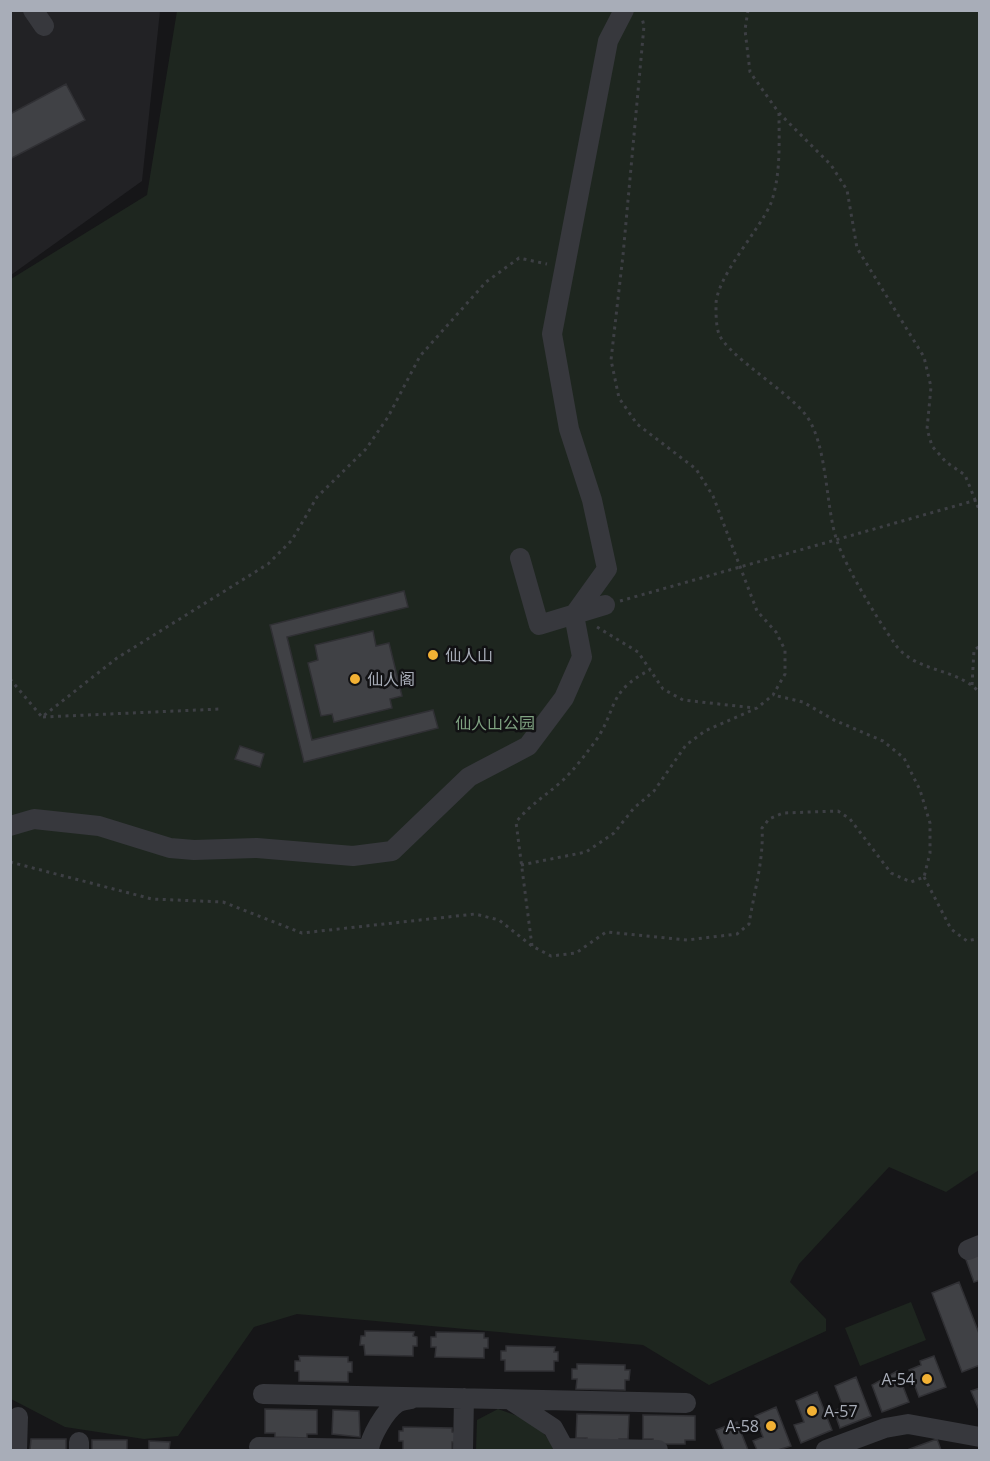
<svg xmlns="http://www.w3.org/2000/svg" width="990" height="1461" viewBox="0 0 990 1461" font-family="'Open Sans','Noto Sans SC',sans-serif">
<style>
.built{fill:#222225}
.green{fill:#1e261f}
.building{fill:#404145;stroke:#303034;stroke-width:1.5}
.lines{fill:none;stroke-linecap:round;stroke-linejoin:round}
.path{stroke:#3d3f44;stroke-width:3;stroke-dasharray:3 4.5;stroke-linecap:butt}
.minor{stroke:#37383d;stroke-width:20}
.poi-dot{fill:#f2b134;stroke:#111113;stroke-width:2}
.labels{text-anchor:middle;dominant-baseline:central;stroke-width:5;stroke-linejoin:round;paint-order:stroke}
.poi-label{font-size:16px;fill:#a8adb8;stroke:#111113;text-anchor:start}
.park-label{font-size:16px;fill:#7fa381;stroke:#111113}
</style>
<rect width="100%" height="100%" fill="#161618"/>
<!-- built -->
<path class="built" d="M11 11H160L142 181 11 275Z"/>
<!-- green -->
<path class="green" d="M177 11H979V1170L946 1192 889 1167 799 1264 790 1282 826 1319V1331L709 1385 643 1345 297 1314 254 1327 178 1436 144 1439 65 1427 11 1399V279L147 195Z
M911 1302 926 1340 860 1366 845 1328Z
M498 1409C527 1419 540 1423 555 1450H476L477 1420Z"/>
<!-- building -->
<path class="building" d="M66 84 85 120 10 159V114Z
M404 591 408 607 287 637 312 740 433 710 438 728 304 762 270 625Z
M373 631 376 646 389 643 402 696 390 699 392 708 334 722 332 714 321 716 308 663 318 660 315 645Z
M240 746 264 754 260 767 235 759Z
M980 1251V1280L974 1282 965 1257Z
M959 1282 980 1336V1365L962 1372 932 1293Z
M365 1331 414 1332 413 1336 417 1337V1346H413V1356L365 1355 364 1345H360L361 1336H365Z
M436 1332 484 1333V1338H488V1348H484V1358L435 1357 436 1347H431V1337H436Z
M506 1346 555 1347 554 1352H558V1361H554V1371H505V1360H501V1351H506Z
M299 1356 348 1357V1362H352V1372H348V1382L299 1381V1371H295V1361H300Z
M934 1356 946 1387 919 1397 909 1370 921 1365 920 1361Z
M577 1364 625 1365V1370H630L629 1380H625V1390L576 1389 577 1379H572V1369H577Z
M897 1371 909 1402 882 1412 872 1385Z
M856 1377 871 1416 840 1428 834 1411 843 1407 835 1386Z
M980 1388V1412L971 1391Z
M817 1392 832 1430 801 1443 794 1425 804 1422 796 1401Z
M776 1407 791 1446 778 1450H757L753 1441 763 1437 755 1416Z
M265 1409 317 1410V1434H307V1438L275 1437V1433H265Z
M333 1410 359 1411 360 1437 332 1434Z
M577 1414 629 1415 628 1439H619V1443L587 1442V1438H576Z
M643 1415 695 1416V1440H685V1444H653V1439H643Z
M737 1422 748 1450H724L716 1430Z
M403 1427 452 1428V1432L456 1433V1442H452V1450H403V1441H399V1431H403Z
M31 1439H66V1450H30Z
M937 1439 941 1450H907Z
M92 1440H127V1450H92Z
M149 1441 170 1442 169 1450H149Z"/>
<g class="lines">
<!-- path -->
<path class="path" d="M748 10 745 30 750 72 779 113 831 165 847 190 857 248 924 357 931 387 927 429 932 446 946 462 965 475 980 512
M779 113C779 142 781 175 771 203 760 230 714 279 716 307 716 314 716 326 719 334 727 355 787 391 805 414 828 443 825 506 837 541 846 568 878 620 895 644 915 673 957 667 980 693
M620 601 980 499
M597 627 638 652 663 689 683 700 755 708
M10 679 42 717 117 658 268 564 292 540 317 497 366 449 388 417 420 356 486 282 519 258 547 264
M972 685 974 650 980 646
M43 717 220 709
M10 862 152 899 223 902 302 933 475 914 499 920 532 946 551 956 576 953 606 932 687 940 737 934 749 924C754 892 764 860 762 828L769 819 783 813 838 811 850 819 891 873 911 882 924 877 930 853V823L920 790 904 758 883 741 834 720 803 702 773 695
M521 865 586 852 614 833 634 808 654 791 686 745 705 731 757 708 773 695 785 674V650L776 632 757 611 713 496 696 469 637 424 619 398 611 360 623 255 644 26 642 18
M924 877 951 929 967 941 980 938
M532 946 516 822C532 803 544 797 561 782 572 772 582 759 591 747 619 712 604 693 650 670"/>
<!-- minor -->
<path class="minor" d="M33 10 44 26
M520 558 539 625 605 605
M10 826 34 819 99 826 170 848 194 850 257 848 353 856 392 851 469 777 528 746 564 698 582 657 574 615 607 569 592 500 569 429 552 334 608 41 624 10
M968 1250 980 1245
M263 1394 686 1403
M512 1401 553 1428 565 1450
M259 1447 369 1449
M565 1448 658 1450
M17 1450 18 1417
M79 1450V1442
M369 1450C370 1437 385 1411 397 1403 400 1401 407 1400 411 1399
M463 1450 464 1398
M826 1450 885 1428 908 1424 980 1437"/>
</g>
<!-- markers -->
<g class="poi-dot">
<circle cx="433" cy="655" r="6"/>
<circle cx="355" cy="679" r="6"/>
<circle cx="927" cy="1379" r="6"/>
<circle cx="812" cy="1411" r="6"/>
<circle cx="771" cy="1426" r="6"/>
</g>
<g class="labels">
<!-- poi labels -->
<g class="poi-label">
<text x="445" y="655">仙人山</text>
<text x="367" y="679">仙人阁</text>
<text x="915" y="1379" text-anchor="end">A-54</text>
<text x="824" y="1411">A-57</text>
<text x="759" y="1426" text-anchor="end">A-58</text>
</g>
<!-- park labels -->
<g class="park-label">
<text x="495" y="723">仙人山公园</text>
</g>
</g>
<!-- border -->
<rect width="990" height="1461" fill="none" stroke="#a8adb8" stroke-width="24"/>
</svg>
